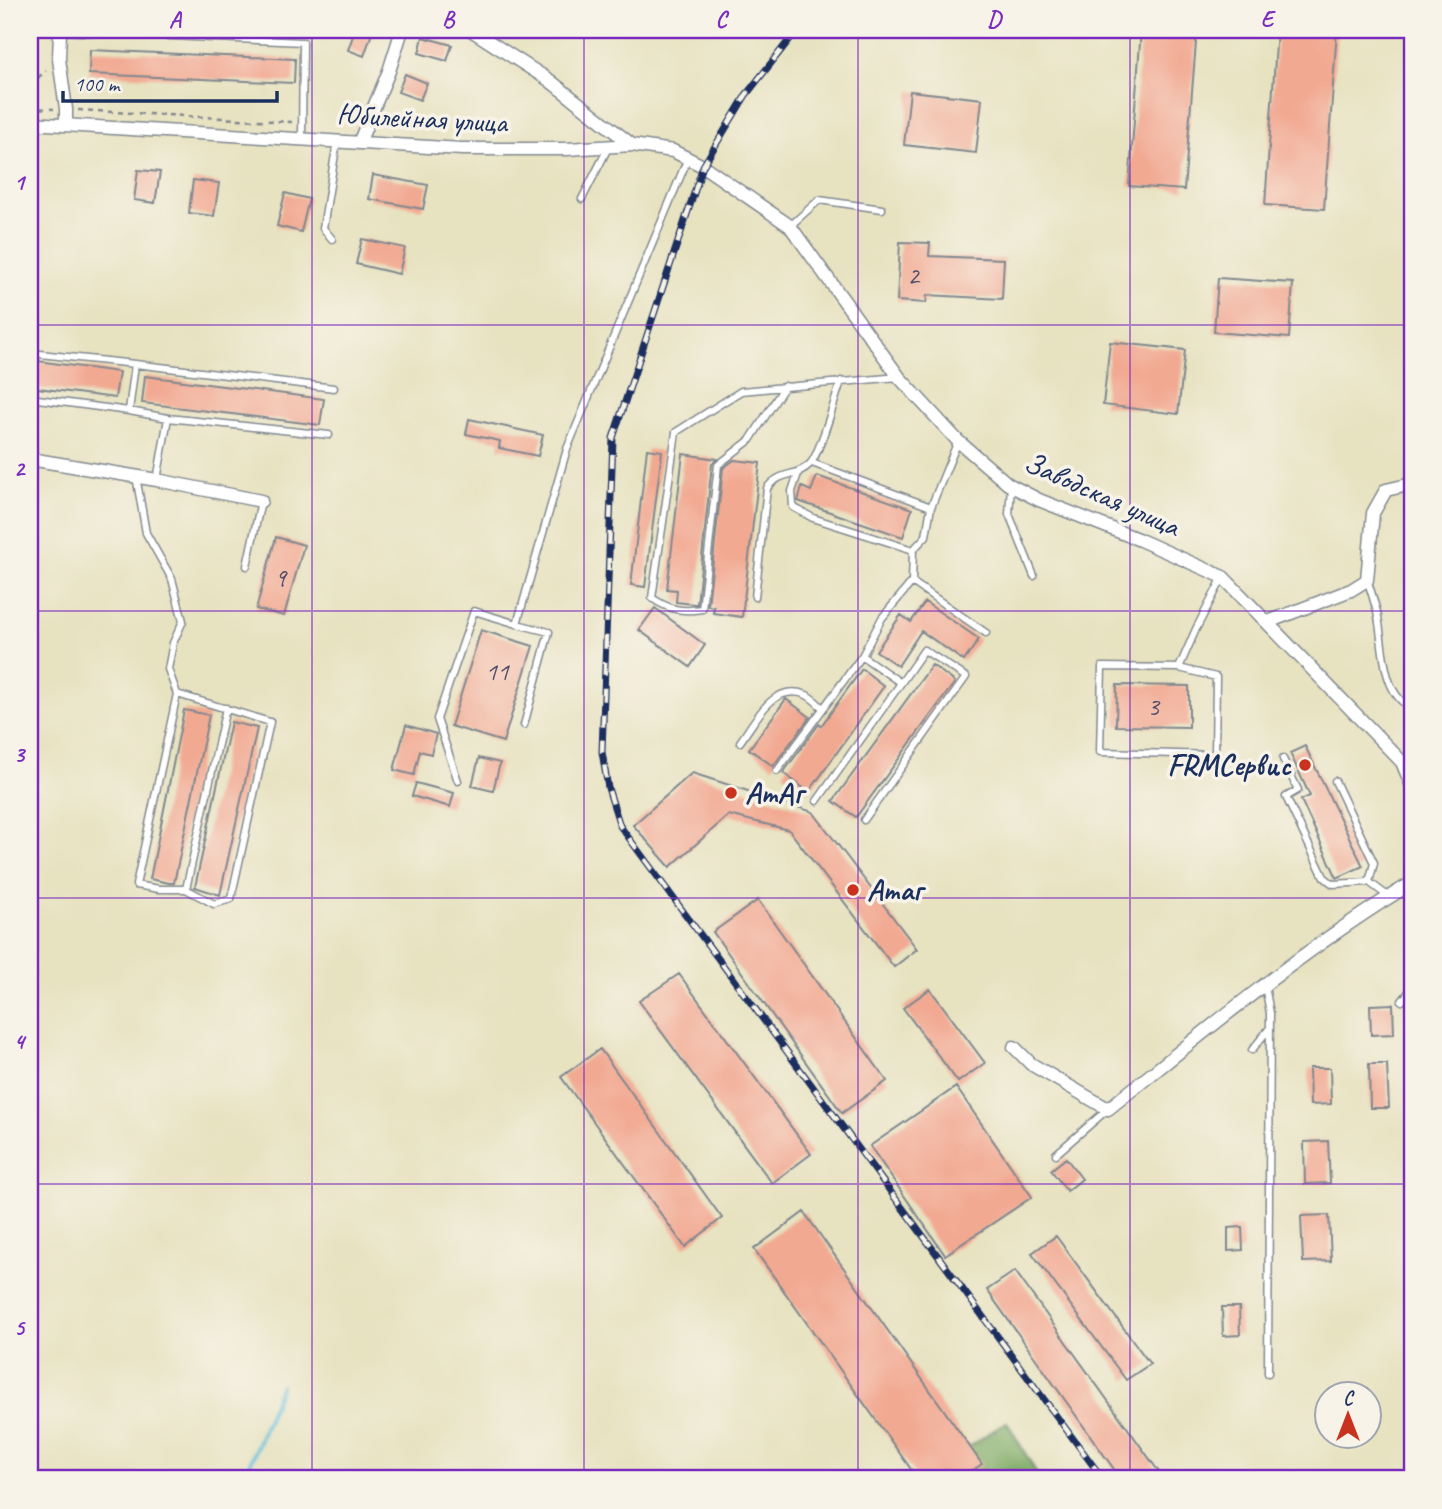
<svg xmlns="http://www.w3.org/2000/svg" width="1442" height="1509" viewBox="0 0 1442 1509" font-family="Caveat,sans-serif">
<style>
.forest{fill:#80ac66;stroke:#4e6e62;stroke-width:2}
.lines{fill:none;stroke-linecap:round;stroke-linejoin:round}
.stream{stroke:#5bbdda;stroke-width:4.5}
.building{fill:#f2a992}
.lane-casing{stroke:#81888f;stroke-width:9}
.street-casing{stroke:#81888f;stroke-width:15}
.path{stroke:#81888f;stroke-width:2.5;stroke-dasharray:5 5;stroke-linecap:butt}
.lane{stroke:#fff;stroke-width:6}
.street{stroke:#fff;stroke-width:12}
.rail-casing{stroke:#1b2f5e;stroke-width:7}
.rail{stroke:#f7f3e8;stroke-width:4.5;stroke-dasharray:13;stroke-linecap:butt}
.grid{fill:none;stroke:#7b2cbf;stroke-width:2;stroke-opacity:0.55}
.poi-dot{fill:#c8321e;stroke:#f7f3e8;stroke-width:2.5}
.labels{text-anchor:middle;dominant-baseline:central;stroke-width:7;stroke-linejoin:round;paint-order:stroke}
.number-label{font-size:26px;fill:#514e6b}
.street-label{font-size:30px;fill:#1b2f5e;stroke:#f7f3e8}
.poi-label{font-size:30px;font-weight:bold;fill:#1b2f5e;stroke:#f7f3e8;text-anchor:start}
.neatline{fill:none;stroke:#7b2cbf;stroke-width:2.5}
.grid-label{font-size:23px;text-anchor:middle;font-weight:bold;fill:#7b2cbf}
</style>
<rect width="100%" height="100%" fill="#f7f3e8"/>
<filter id="ink" filterUnits="userSpaceOnUse"><feTurbulence type="fractalNoise" baseFrequency=".0143" numOctaves="2"/><feDisplacementMap in="SourceGraphic" scale="14" xChannelSelector="R" yChannelSelector="G"/><feConvolveMatrix kernelMatrix="1 2 1 2 8 2 1 2 1" color-interpolation-filters="sRGB"/></filter>
<filter id="wash" filterUnits="userSpaceOnUse"><feTurbulence type="fractalNoise" baseFrequency=".00686" numOctaves="4" result="noise"/><feDisplacementMap in="SourceGraphic" scale="28" xChannelSelector="R" yChannelSelector="G"/><feGaussianBlur stdDeviation="1.57" result="paint"/><feColorMatrix in="noise" values="0 0 0 0 0 0 0 0 0 0 0 0 0 0 0 0 0 1.4 0 .05"/><feComposite in="paint" operator="in"/></filter>
<g filter="url(#wash)">
<rect width="100%" height="100%" fill="#e7e2c0"/>
<!-- forest -->
<path class="forest" d="M1007 1422 1040 1479H921L927 1473Z"/>
<g class="lines">
<!-- stream -->
<path class="stream" d="M244 1479 281 1385"/>
</g>
<g id="blocks">
<!-- building -->
<path class="building" d="M355 30H373L364 56 348 50Z
M1141 30H1197L1184 190 1129 186Z
M1277 30H1337L1324 209 1265 205Z
M423 37 452 45 447 61 419 53Z
M90 50 295 59 294 83 89 74Z
M405 74 427 83 420 100 398 92Z
M910 91 982 99 976 153 904 145Z
M138 170 160 172 155 203 134 200Z
M373 175 428 185 423 209 369 199Z
M193 180 219 183 214 216 189 213Z
M285 193 309 199 301 232 277 226Z
M362 239 405 248 399 274 356 264Z
M900 242 930 243 929 256 1004 259 1002 299 927 295 926 303 897 301Z
M1218 278 1293 283 1289 338 1214 332Z
M1110 342 1185 350 1178 414 1103 405Z
M30 360 119 372 115 398 30 387Z
M145 376 324 399 320 425 142 403Z
M469 419 543 435 538 456 499 448 500 441 466 434Z
M647 449 662 451 645 587 631 585Z
M683 454 717 459 712 464 697 604H694L676 602 677 590 667 589Z
M734 460 760 463 742 617 713 613 714 607 708 606 723 468Z
M817 476 912 509 903 537 798 501 802 487 811 491Z
M276 537 304 545 284 616 256 609Z
M925 602 979 639 964 661 921 631 898 666 876 651 901 615 911 622Z
M655 608 705 645 690 667 639 630Z
M481 630 533 646 503 742 451 726Z
M932 665 955 682 856 817 833 801Z
M862 669 884 686 809 792 783 773 819 724 821 726Z
M1117 685 1189 686V727L1116 726Z
M786 699 810 717 773 766 749 749Z
M184 710 209 715 174 883H169L150 879Z
M231 722 257 728 220 895 195 887Z
M406 725 436 734 431 754 420 751 414 775 394 770Z
M1305 746 1363 866 1337 878 1301 800 1310 796 1290 753Z
M479 758 500 763 493 791 472 786Z
M692 773 813 812 917 949 894 967 789 830 729 815 670 867 633 825Z
M416 783 454 793 450 807 412 796Z
M758 900 887 1081 842 1113 713 932Z
M679 974 811 1154 772 1183 639 1001Z
M930 989 985 1063 958 1082 903 1008Z
M1393 1004 1394 1034 1371 1035 1370 1005Z
M600 1049 722 1218 685 1247 561 1077Z
M1369 1064H1387L1389 1108H1370Z
M1309 1068H1330L1331 1104 1310 1105Z
M956 1087 1032 1197 945 1255 870 1146Z
M1328 1141 1330 1183 1305 1184 1304 1142Z
M1066 1158 1082 1179 1067 1191 1051 1170Z
M804 1212 982 1464 961 1479H918L754 1249Z
M1329 1215 1331 1261 1303 1262 1301 1216Z
M1242 1227 1243 1250 1228 1251V1228Z
M1056 1236 1150 1364 1126 1380 1032 1253Z
M1015 1271 1164 1479H1121L987 1290Z
M1222 1307H1239L1240 1335 1223 1336Z"/>
</g>
</g>
<g filter="url(#ink)">
<use href="#blocks" fill-opacity="0" stroke="#81888f" stroke-width="2"/>
<g class="lines">
<!-- lane casing -->
<g class="lane-casing">
<path id="lane" d="M60 31 303 42 302 138
M582 199 608 148
M790 226 819 200 882 209
M332 239 323 228 337 142
M30 353 135 364
M785 386 750 440 718 465 702 609C682 612 669 610 652 598L676 432 741 391 899 377
M30 398 129 411 168 418 329 435
M129 411 135 364 334 388
M799 471 792 491 793 507 813 518 913 550 926 536 931 507 812 463
M136 476 146 533 172 579 183 621 173 643 168 669 177 694 136 885 159 889H186L214 904 231 899 270 722 177 694
M157 480 168 418
M1011 486 1009 514 1034 576
M931 507 958 441
M247 566 261 501
M1367 580C1371 590 1374 601 1377 612 1384 641 1380 694 1412 708
M912 582 986 633
M755 597 767 488C781 470 796 478 810 464 819 456 836 396 841 381
M1179 668 1216 677 1215 755 1100 752 1102 667 1179 668 1196 629 1223 577
M524 725 549 632 517 624 567 449 688 158
M740 742C756 720 772 684 804 694 811 696 817 703 823 708
M1283 759 1298 790 1286 797 1324 877 1333 884 1369 882
M777 771 862 656
M458 781 437 719 474 611 517 624
M1335 781 1374 863 1369 882 1389 897
M817 801 901 683
M864 820 966 677 924 650 901 683 862 656 882 618 912 582 913 550
M186 889 226 708
M1265 986 1270 1013 1268 1373
M1402 1001 1412 988
M1252 1050 1268 1030
M1056 1154 1108 1109"/>
</g>
<!-- street casing -->
<g class="street-casing">
<path id="street" d="M471 30 549 80 632 145
M60 31 59 59 66 109V124
M30 123 462 149H567L632 145 673 151 703 166 790 226 899 377 958 441 1008 484 1039 500 1140 540 1223 577 1402 762 1412 786
M359 143 389 71 402 30
M30 459 157 480 261 501
M1268 622 1351 590 1367 580 1373 513 1386 490 1412 484
M1014 1047 1031 1064 1108 1109C1207 1030 1304 948 1412 883"/>
</g>
<!-- path -->
<path class="path" d="M30 84 46 71
M30 108 54 109
M78 110 292 122"/>
<!-- lane -->
<use href="#lane" class="lane"/>
<!-- street -->
<use href="#street" class="street"/>
<!-- rail casing -->
<g class="rail-casing">
<path id="rail" d="M797 30 746 95 703 166 613 438 602 752 608 788 620 826 1103 1479"/>
</g>
<!-- rail -->
<use href="#rail" class="rail"/>
</g>
</g>
<!-- grid -->
<path class="grid" d="M312 30V1479M584 30V1479M858 30V1479M1130 30V1479M30 325H1412M30 611H1412M30 898H1412M30 1184H1412"/>
<!-- markers -->
<g class="poi-dot">
<circle cx="1305" cy="765" r="7"/>
<circle cx="731" cy="793" r="7"/>
<circle cx="853" cy="890" r="7"/>
</g>
<g class="labels">
<!-- number labels -->
<g class="number-label">
<text x="913" y="275">2</text>
<text x="280" y="577">9</text>
<text x="497" y="671">11</text>
<text x="1153" y="706">3</text>
</g>
<!-- street labels -->
<g class="street-label">
<text transform="translate(422 118) rotate(3)">Юбилейная улица</text>
<text transform="translate(1102 494) rotate(24)">Заводская улица</text>
</g>
<!-- poi labels -->
<g class="poi-label">
<text x="1291" y="765" text-anchor="end">FRMСервис</text>
<text x="745" y="793">АтАг</text>
<text x="867" y="890">Атаг</text>
</g>
</g>
<!-- margin -->
<rect width="1442" height="1509" fill="none" stroke="#f7f3e8" stroke-width="77"/>
<!-- north arrow -->
<g transform="translate(1348 1415)"><circle r="33" fill="#f7f3e8" stroke="#9fa5b1" stroke-width="2"/>
<path d="M0-5L12 26L0 18L-12 26Z" fill="#c8321e"/>
<text y="-10" font-size="19" font-weight="bold" text-anchor="middle" fill="#1b2f5e">С</text>
</g>
<!-- scale -->
<path d="M63 91v10h214v-10" fill="none" stroke="#1b2f5e" stroke-width="3.5"/>
<text x="74" y="91" font-size="21" fill="#1b2f5e" stroke="#f7f3e8" stroke-width="5" paint-order="stroke">100 m</text>
<rect x="38" y="38" width="1366" height="1432" class="neatline"/>
<g class="grid-label">
<text x="175" y="27">A</text>
<text x="448" y="27">B</text>
<text x="721" y="27">C</text>
<text x="994" y="27">D</text>
<text x="1267" y="27">E</text>
<text x="19" y="190">1</text>
<text x="19" y="476">2</text>
<text x="19" y="762">3</text>
<text x="19" y="1049">4</text>
<text x="19" y="1335">5</text>
</g>
</svg>
